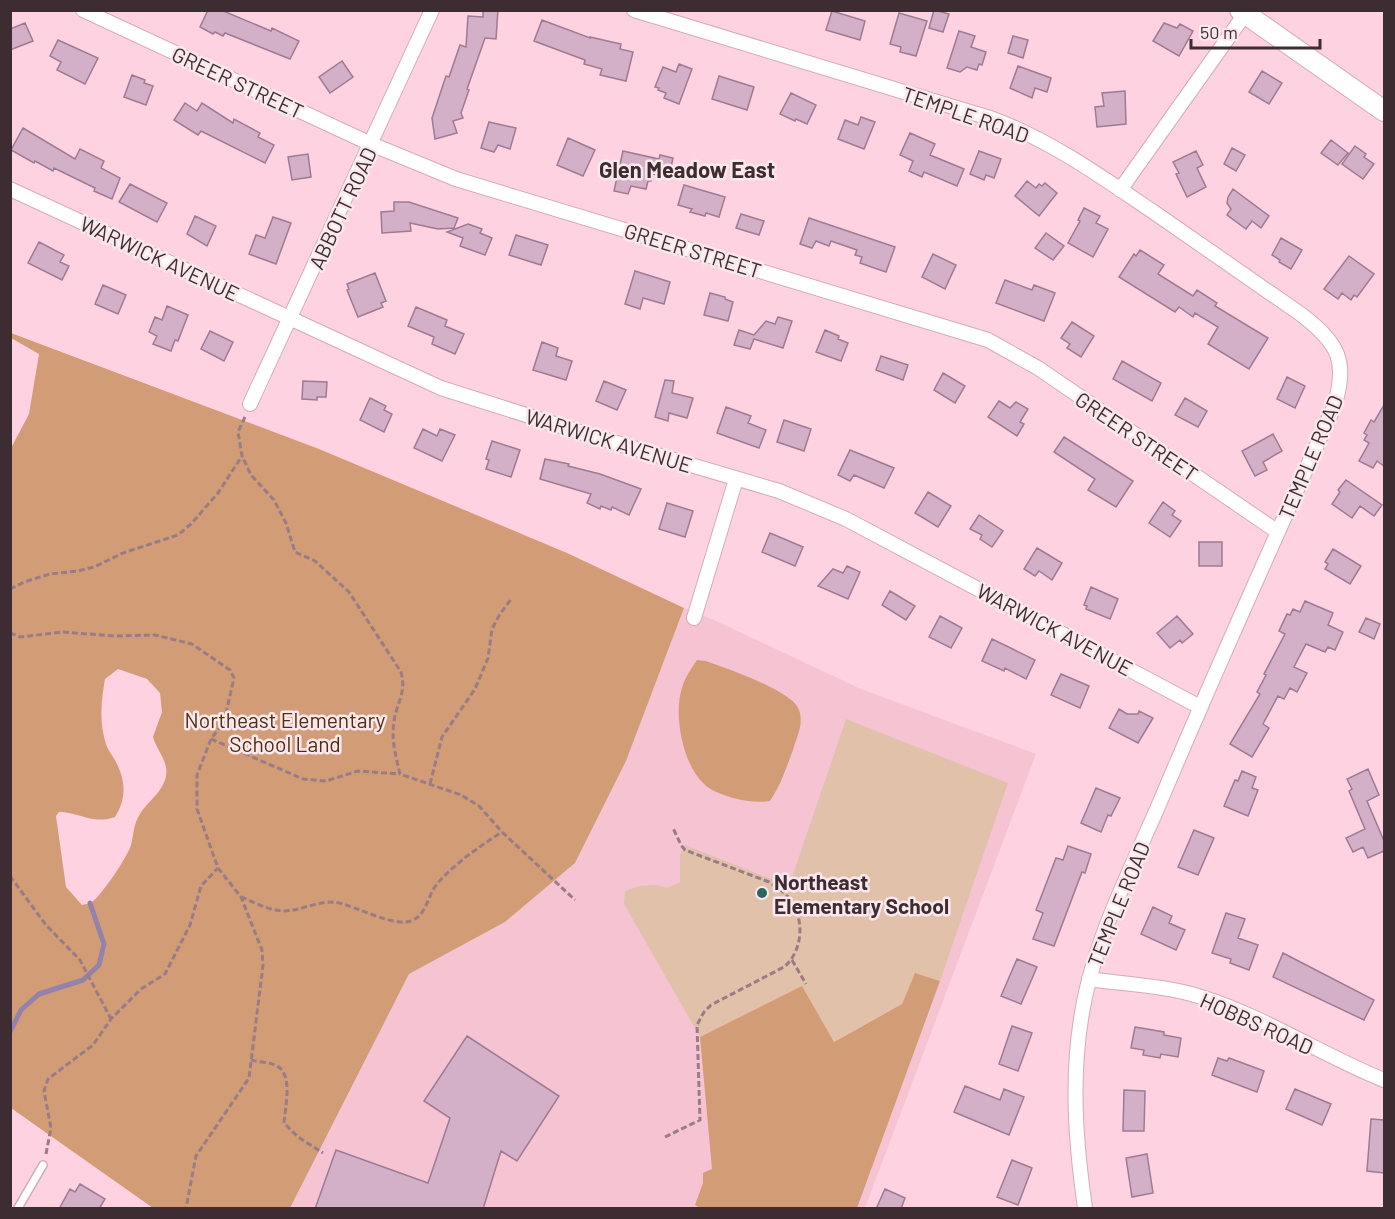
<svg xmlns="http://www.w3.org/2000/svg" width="1395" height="1219" viewBox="0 0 1395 1219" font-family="Barlow,sans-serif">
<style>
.built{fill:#f6c3d3}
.green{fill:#e2c1aa}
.forest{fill:#d29d76;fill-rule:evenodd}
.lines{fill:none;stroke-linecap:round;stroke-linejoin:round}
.stream{stroke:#9282ac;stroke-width:5}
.building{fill:#d3b0c8;stroke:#9d7b92;stroke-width:1.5}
.service-casing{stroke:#d6abb8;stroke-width:10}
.minor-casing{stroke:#d6abb8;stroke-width:16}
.secondary-casing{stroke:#d6abb8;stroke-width:22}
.path{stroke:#997c85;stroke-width:3;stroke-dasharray:6 3;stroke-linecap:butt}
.service{stroke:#fff;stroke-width:7}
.minor{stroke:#fff;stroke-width:14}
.secondary{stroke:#fff;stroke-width:20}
.poi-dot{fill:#256a5d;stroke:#fae8ed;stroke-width:2}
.labels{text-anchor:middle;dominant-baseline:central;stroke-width:5;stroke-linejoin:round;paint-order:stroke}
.street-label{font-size:21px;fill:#3d2d32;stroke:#fae8ed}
.park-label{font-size:21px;fill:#512d0f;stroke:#fae8ed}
.poi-label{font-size:21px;font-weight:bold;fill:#3d2d32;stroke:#fae8ed;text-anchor:start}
.neighbourhood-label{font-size:22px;font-weight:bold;fill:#3d2d32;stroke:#fae8ed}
</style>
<rect width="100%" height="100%" fill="#fed2e0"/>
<!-- built -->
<path class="built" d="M684 608 714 620 861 689 1036 754 865 1208H290L409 974 505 922 575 863 626 761Z"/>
<!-- green -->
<path class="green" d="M846 719 1008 783 940 981 915 973 902 1004 833 1042 802 986 700 1037 624 904 625 891 640 886 656 885 667 888 680 882V855L685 845 789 886Z"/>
<!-- forest -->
<path class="forest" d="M11 333 319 449 567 553 684 608 626 761 575 863 505 922 409 974 290 1208H153L11 1108 10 450 29 414 39 354 11 338ZM118 669 147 679 160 693 162 712 153 737C156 749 169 762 166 776 163 792 148 801 140 814 133 825 134 834 131 845 127 858 101 896 91 903 89 904 84 904 82 905L66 887 56 816 59 812C80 812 92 825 115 817 126 800 126 782 117 764 114 757 108 751 106 744 99 722 101 702 105 679Z
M697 660 706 661C725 668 794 691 799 710 804 724 797 736 793 750 786 768 781 785 770 801 757 803 745 801 733 798 723 795 711 791 704 784 683 765 673 715 682 688 685 677 691 669 697 660Z
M915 973 940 981 857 1208H700L695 1205 703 1183V1173L712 1169 700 1037 802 986 834 1042 902 1004Z"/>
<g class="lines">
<!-- stream -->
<path class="stream" d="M10 1032 21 1010 39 994 83 980 99 965 104 944 90 903"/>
</g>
<!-- building -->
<path class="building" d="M208 10H221L271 31 272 28 299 41 290 59 225 33 223 36 215 32 213 34 200 27Z
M483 10H498L496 39 485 38 467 89 469 90 461 113 463 118 453 121 457 133 435 139 432 118 446 76 449 77 460 45 466 47 468 16 483 17Z
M934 10 949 14 943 32 929 28Z
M832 11 865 21 860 40 826 30Z
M899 13 927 21 916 56 900 52 901 47 890 44Z
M542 20 590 38V37L621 44 620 49 633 52 626 81 600 75 602 69 584 64 585 60 534 41Z
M25 23 33 41 10 50V29Z
M1164 23 1177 28 1180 24 1193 31 1179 56 1153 41Z
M959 31 975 36 971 47 986 52 982 65 979 64 977 70 967 67 960 72 947 68Z
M1013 36 1028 40 1023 58 1008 53Z
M58 40 98 58 85 84 57 70 61 62 50 56Z
M342 61 353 77 330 93 319 77Z
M679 64 692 69 679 104 664 98 666 93 658 90 659 88 655 87 663 67 676 72Z
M1018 66 1051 78 1047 92 1035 88 1032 98 1010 88Z
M1262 71 1282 83 1269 104 1249 92Z
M132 75 145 80 144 83 153 86 146 105 124 97Z
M719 76 754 87 747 110 712 99Z
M1125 91 1126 124 1097 127 1095 107 1104 106 1102 93Z
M791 93 816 105 807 124 796 119 795 121 780 114Z
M185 103 197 111 202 103 233 123 234 119 260 133 258 137 274 145 265 163 201 131 198 135 174 120Z
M861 117 875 122 864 149 838 139 845 120 858 125Z
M489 122 516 128 510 149 498 145 494 152 481 148Z
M23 128 75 159 80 149 104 161 101 168 120 178 112 199 94 191 95 188 54 168 53 171 35 161 34 163 11 150Z
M910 133 935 144 930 155 964 169 957 186 924 172 922 177 909 171 913 161 900 155Z
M568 138 595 150 583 176 557 165Z
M1331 140 1348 153 1338 165 1321 153Z
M1355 146 1366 154 1364 157 1374 164 1363 179 1342 164Z
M1232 148 1245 155 1236 171 1224 164Z
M623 151 659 159 660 155 673 158 669 177 652 174 651 181H648L646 189 631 186 628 194 614 191Z
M979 151 1001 159 994 178 986 175 984 180 970 174Z
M1196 151 1203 165 1197 168 1206 187 1187 197 1176 174 1179 173 1173 162Z
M308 154 311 177 292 180 288 157Z
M1027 181 1036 188 1039 184 1042 186 1045 183 1057 193 1039 216 1015 196Z
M130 184 167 203 157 222 119 202Z
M684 185 725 197 719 217 706 213 705 216 690 212 692 209 678 205Z
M1233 189 1269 216 1261 228 1252 221 1246 229 1227 215 1231 209 1227 203 1228 197Z
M394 202H409L458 218 454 228 438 229 410 223 411 231 382 233 381 212 394 211Z
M1084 208 1100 216 1096 223 1108 229 1093 257 1068 243 1080 221 1078 220Z
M741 214 764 221 759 235 736 228Z
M195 216 216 226 207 246 187 234Z
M273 217 291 223 276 264 249 254 256 235 265 238Z
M809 218 895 247 886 272 860 263 862 257 855 255 857 250 831 241 829 246 816 241 812 248 800 244Z
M468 224 482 229 480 233 492 238 485 255 460 246 463 238 447 232Z
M1046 233 1064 246 1053 260 1035 248Z
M516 235 548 245 541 265 509 255Z
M1281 238 1302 250 1291 269 1279 262 1280 260 1272 255Z
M39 242 64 255 60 262 69 266 62 280 28 263Z
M1140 250 1164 265 1158 274 1193 296 1197 290 1217 303 1215 306 1268 338 1249 369 1208 344 1218 327 1195 313 1193 317 1179 307 1175 312 1119 277 1134 254 1136 256Z
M933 254 956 265 945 289 922 277Z
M1349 256 1374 274 1357 297 1354 295 1351 300 1342 293 1338 299 1324 289Z
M635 271 670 282 664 304 643 298 640 309 625 304Z
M375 273 386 301 381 303 383 307 358 317 347 290 349 289 347 284Z
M1005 280 1032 290 1034 285 1055 293 1044 321 996 303Z
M103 285 126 295 118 314 95 304Z
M710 293 725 297V299L733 302 728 321 704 315Z
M167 306 188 315 178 341 175 340 171 351 153 344 157 336 149 332 155 317 162 320Z
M416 307 447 320 445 326 464 334 455 354 432 344 434 337 408 326Z
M778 317 792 321 783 348 754 339 750 349 734 345 739 330 754 335 766 321 775 324Z
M1072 322 1094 336 1081 357 1067 348 1070 344 1061 338Z
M825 330 839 336 838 339 848 343 841 361 816 352Z
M210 331 233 342 224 361 201 349Z
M542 342 558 348 556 356 572 361 566 380 533 370Z
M881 356 908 365 903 380 876 370Z
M1122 361 1161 383 1152 401 1113 379Z
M943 373 965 386 955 403 934 390Z
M1287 377 1305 386 1295 408 1277 399Z
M665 380 674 381 672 393 693 398 687 418 669 413 668 421 655 417Z
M303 381 327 382 326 397H317V400L302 399Z
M604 381 626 390 617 410 596 401Z
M370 398 386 406 384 410 392 414 384 432 360 420Z
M1185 398 1207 411 1198 427 1175 415Z
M999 401 1010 408 1016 402 1028 409 1020 422 1024 424 1017 436 988 417Z
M1384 405V466L1377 461 1373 468 1359 461 1369 443 1364 440 1367 435 1364 433 1371 420 1374 422Z
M726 407 751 416 748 423 766 430 759 448 717 433Z
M784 420 811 429 804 451 777 442Z
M423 429 437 436 440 429 455 435 442 461 414 448Z
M1273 434 1282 451 1263 462 1267 470 1255 476 1242 451Z
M1064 437 1133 481 1116 507 1088 490 1095 479 1054 452Z
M492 441 520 450 511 477 486 469 489 460 486 459Z
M850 450 894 468 884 488 854 475 850 481 838 475Z
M545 459 569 464 568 466 600 474 641 489 629 515 612 507 611 510 601 506 600 509 587 503 591 494 540 479Z
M1346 480 1382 505 1374 516 1360 506 1352 518 1332 504 1340 492 1338 490Z
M928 492 951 506 938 527 915 513Z
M1163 502 1175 511 1172 515 1181 521 1170 537 1149 523Z
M667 503 693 511 685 537 659 529Z
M979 515 1003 531 992 547 980 539 982 535 970 529Z
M770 533 803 547 795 566 762 552Z
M1199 542H1222V566H1199Z
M1037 548 1062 563 1052 580 1039 571 1035 576 1024 569Z
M1333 549 1361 566 1350 584 1325 569 1328 564 1325 562Z
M847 566 860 572 848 599 818 586 833 569 843 573Z
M1091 587 1118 599 1110 619 1086 609 1087 606 1084 605Z
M890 591 915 606 906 620 882 605Z
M1305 601 1333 613 1328 625 1343 632 1335 650 1328 647 1325 652 1306 644 1294 667 1307 673 1297 692 1290 688 1284 699 1278 696 1263 724 1269 728 1252 757 1230 744 1260 694 1257 692 1266 675 1264 674 1285 634 1279 631 1287 614 1290 615 1293 609 1300 612Z
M940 616 962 628 951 648 929 637Z
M1177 616 1193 634 1182 643 1180 640 1170 648 1157 633Z
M1366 618 1380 624 1374 639 1359 632Z
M992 639 1035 660 1026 679 1005 668 1004 671 982 661Z
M1061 674 1089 686 1080 708 1051 695Z
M1119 709 1127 714H1138L1139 711 1153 718 1138 743 1109 728Z
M1368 769 1379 795 1367 801 1384 841V851L1368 858 1363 847 1353 852 1346 838 1365 829 1349 791 1352 789 1347 779Z
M1242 771 1256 777 1252 788 1258 790 1248 816 1224 806 1235 780 1238 781Z
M1096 788 1120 798 1111 816 1108 815 1101 832 1081 823Z
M1194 830 1214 838 1198 875 1178 867Z
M1068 846 1091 854 1085 873 1082 872 1054 946 1033 939 1043 913 1036 910 1056 858 1063 860Z
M1153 907 1172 916 1169 923 1185 930 1176 950 1141 934Z
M1226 913 1245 919 1238 938 1258 945 1249 970 1230 963 1231 959 1212 953Z
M1283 953 1374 1000 1364 1020 1273 977Z
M1017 959 1037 967 1021 1004 1001 996Z
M1012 1026 1032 1033 1018 1071 999 1064Z
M1135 1027 1164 1032V1035L1181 1038 1178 1057 1161 1054 1160 1058 1143 1055 1144 1050 1131 1048Z
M467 1036 559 1096 517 1161 501 1151 483 1209H315L336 1150 428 1183 450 1118 424 1101Z
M1218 1058 1227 1061 1229 1058 1264 1071 1257 1092 1212 1075Z
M965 1086 1000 1100 1004 1089 1024 1097 1009 1135 954 1112Z
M1295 1089 1331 1104 1322 1125 1286 1109Z
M1124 1090 1145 1091 1144 1131H1123Z
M1371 1119 1384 1120V1173L1367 1171Z
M1147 1154 1153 1193 1132 1197 1126 1158Z
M1012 1160 1032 1168 1018 1205 997 1197Z
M80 1184 105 1199 99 1209H59L70 1189 75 1192Z
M885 1189 905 1198 901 1209H876Z"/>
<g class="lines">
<!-- service casing -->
<g class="service-casing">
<path id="service" d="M18 1208 43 1165"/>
</g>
<!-- minor casing -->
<g class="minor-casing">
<path id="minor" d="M83 10 371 144 456 179 988 340 1038 368 1278 532
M634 10 993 119C1052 141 1103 178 1155 213 1204 247 1253 281 1302 315 1339 344 1348 361 1334 407 1275 538 1216 669 1160 802 1130 872 1092 943 1081 1019 1071 1082 1076 1145 1085 1208
M10 189 441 388 586 434 779 491 846 519 1200 707
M1120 190 1245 14
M250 404 432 10
M694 618 736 479
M1089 979C1123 984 1169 986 1201 997 1265 1017 1322 1055 1384 1080"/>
</g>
<!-- secondary casing -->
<g class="secondary-casing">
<path id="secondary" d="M1240 10 1384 111"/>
</g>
<!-- path -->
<path class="path" d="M245 417 238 432 242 456 251 475 274 500 286 523 295 552 315 561 349 592 401 672C407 694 396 703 394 722 391 740 396 757 400 774L461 795 479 806 502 832 575 900
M10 589 24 582 50 574 78 571 94 567 123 553 178 535 191 524 218 493 242 456
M10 633 20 637 63 632 114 636 155 635 192 644 230 670 234 678 224 722 211 739 197 775V809L218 868 241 897 262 950 263 965 249 1078 196 1156 186 1208
M211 739 303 779 326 781 358 771 400 774
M430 784 442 737 475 689 488 658 492 629 500 614 512 598
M10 876 46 925 80 960 111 1019
M241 897C252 901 264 908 276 910 297 915 317 898 339 903 357 907 394 927 411 921 427 915 427 896 437 884 455 863 479 847 502 832
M792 960 806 984
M251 1060C258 1062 268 1062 275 1065 294 1072 285 1107 284 1123L298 1137 323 1153
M665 1137 700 1120 697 1025 704 1012 711 1005 784 967C804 950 805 917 788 897 783 891 776 887 769 882L685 850 681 845 673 828
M46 1154 51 1128 44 1091 48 1079 93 1045 111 1019 141 989 165 974 190 925 201 886 218 868"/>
<!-- service -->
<use href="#service" class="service"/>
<!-- minor -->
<use href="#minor" class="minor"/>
<!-- secondary -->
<use href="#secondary" class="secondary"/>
</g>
<!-- markers -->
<circle class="poi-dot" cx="762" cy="893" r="6"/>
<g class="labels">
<!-- street labels -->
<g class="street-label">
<text transform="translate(238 82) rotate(25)">GREER STREET</text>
<text transform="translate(966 114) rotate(19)">TEMPLE ROAD</text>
<text transform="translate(342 208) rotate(-65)">ABBOTT ROAD</text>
<text transform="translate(693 250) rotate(17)">GREER STREET</text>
<text transform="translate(160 258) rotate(25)">WARWICK AVENUE</text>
<text transform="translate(1137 436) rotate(34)">GREER STREET</text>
<text transform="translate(609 440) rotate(17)">WARWICK AVENUE</text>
<text transform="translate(1310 457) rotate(-67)">TEMPLE ROAD</text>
<text transform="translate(1055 629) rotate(28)">WARWICK AVENUE</text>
<text transform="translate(1118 904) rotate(-68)">TEMPLE ROAD</text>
<text transform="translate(1257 1023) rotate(24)">HOBBS ROAD</text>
</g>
<!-- park labels -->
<g class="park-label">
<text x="285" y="719">Northeast Elementary<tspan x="285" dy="24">School Land</tspan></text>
</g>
<!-- poi labels -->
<g class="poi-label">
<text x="774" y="881">Northeast<tspan x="774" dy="24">Elementary School</tspan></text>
</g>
<!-- neighbourhood labels -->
<g class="neighbourhood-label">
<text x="687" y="169">Glen Meadow East</text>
</g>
</g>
<!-- border -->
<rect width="1395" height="1219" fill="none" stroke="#3d2d32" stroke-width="24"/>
<!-- scale -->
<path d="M1191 39v9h129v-9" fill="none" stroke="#3d2d32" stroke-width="3"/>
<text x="1200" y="39" font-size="18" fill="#3d2d32" stroke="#fae8ed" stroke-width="4.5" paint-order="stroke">50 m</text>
</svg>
